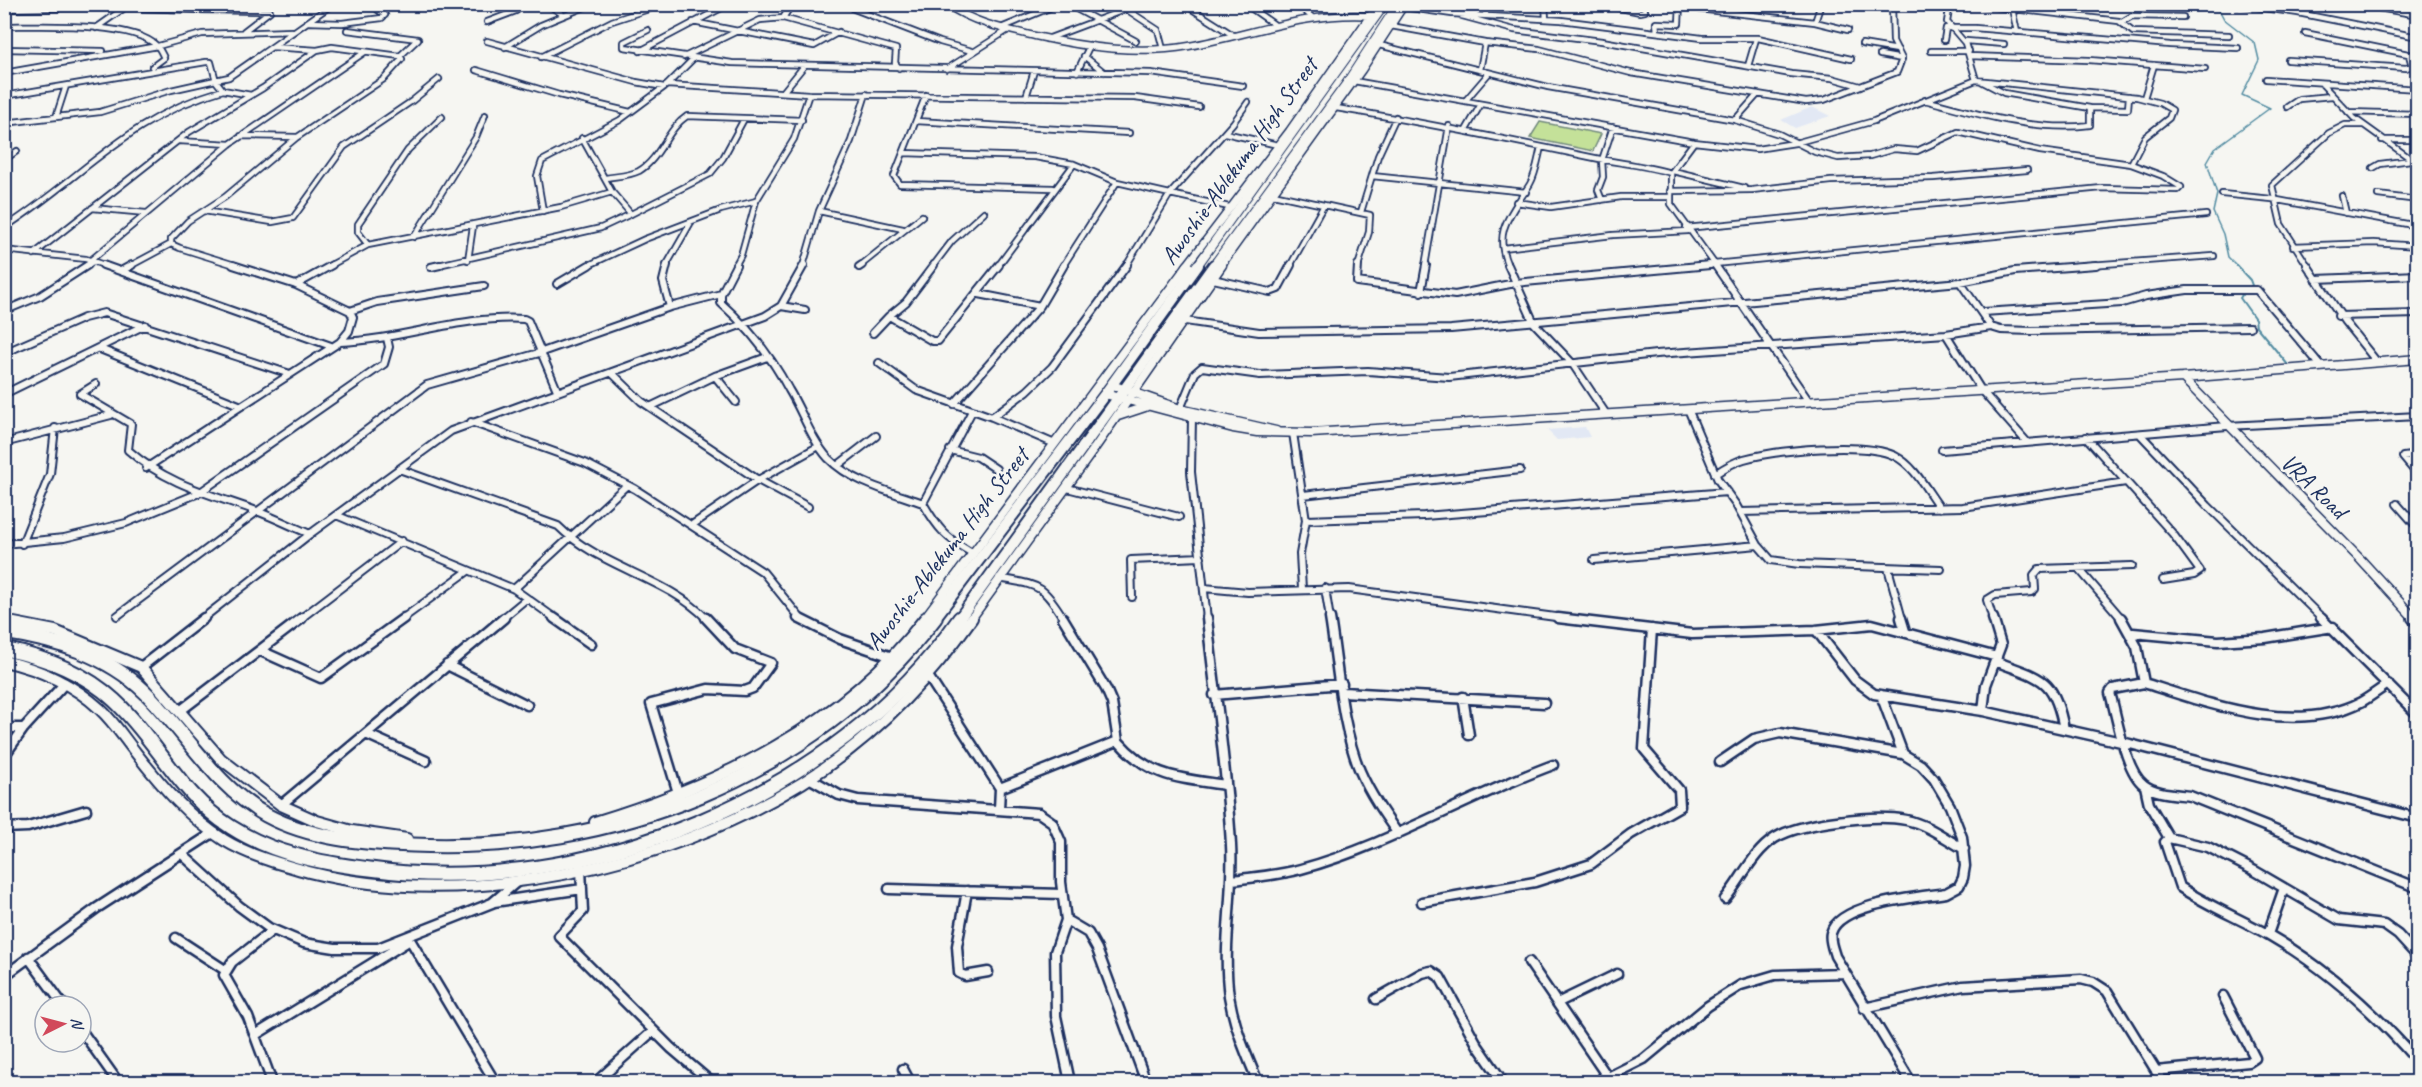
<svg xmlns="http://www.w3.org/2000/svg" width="2422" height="1087" viewBox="0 0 2422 1087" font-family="Caveat,sans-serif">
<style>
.built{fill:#e2e8f4}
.green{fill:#c4e199;stroke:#70887c;stroke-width:1.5}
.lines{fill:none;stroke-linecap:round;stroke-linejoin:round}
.stream-far1{stroke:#538ca2;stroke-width:1.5}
.stream{stroke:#538ca2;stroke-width:2}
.minor-far2-casing{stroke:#1b2f5e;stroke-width:8}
.minor-far1-casing{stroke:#1b2f5e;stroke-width:10}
.minor-casing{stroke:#1b2f5e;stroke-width:13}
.tertiary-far2-casing{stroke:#1b2f5e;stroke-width:9}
.tertiary-far1-casing{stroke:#1b2f5e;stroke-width:11}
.tertiary-casing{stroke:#1b2f5e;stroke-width:14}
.primary-far2-casing{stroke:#1b2f5e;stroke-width:10}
.primary-far1-casing{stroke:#1b2f5e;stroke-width:14}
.primary-casing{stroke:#1b2f5e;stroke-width:17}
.minor-far2{stroke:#f6f6f2;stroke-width:4.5}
.minor-far1{stroke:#f6f6f2;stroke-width:6}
.minor{stroke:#f6f6f2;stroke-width:8}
.tertiary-far2{stroke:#f6f6f2;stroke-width:6}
.tertiary-far1{stroke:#f6f6f2;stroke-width:8}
.tertiary{stroke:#f6f6f2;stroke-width:10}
.primary-far2{stroke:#f6f6f2;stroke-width:8}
.primary-far1{stroke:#f6f6f2;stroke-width:10}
.primary{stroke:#f6f6f2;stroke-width:13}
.labels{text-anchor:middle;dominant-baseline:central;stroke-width:5;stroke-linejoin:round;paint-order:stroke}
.street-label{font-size:24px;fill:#1b2f5e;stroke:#f6f6f2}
</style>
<rect width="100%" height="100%" fill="#f6f6f2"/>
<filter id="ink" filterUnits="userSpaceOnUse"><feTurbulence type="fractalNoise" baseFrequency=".0167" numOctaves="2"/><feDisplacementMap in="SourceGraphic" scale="12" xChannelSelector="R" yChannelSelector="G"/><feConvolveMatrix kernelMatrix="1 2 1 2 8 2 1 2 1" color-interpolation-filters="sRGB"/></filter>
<g filter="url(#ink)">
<!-- built -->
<path class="built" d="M1812 107 1830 116 1795 128 1781 120Z
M1585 427 1590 437 1557 440 1547 430Z"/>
<!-- green -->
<path class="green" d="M1540 122 1601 134 1593 151 1530 138Z"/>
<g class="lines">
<!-- stream-far1 -->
<path class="stream-far1" d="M2216 4 2224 19 2255 43 2259 60 2242 95 2270 108 2215 148 2207 162 2217 194 2213 212 2223 234 2228 257 2237 266"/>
<!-- stream -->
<path class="stream" d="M2236 265 2250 280 2253 288
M2244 292 2240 298 2255 319 2256 326 2288 365"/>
<!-- minor-far2 casing -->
<g class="minor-far2-casing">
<path id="minor-far2" d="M200 4 196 10 270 11 244 31
M547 4 562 14
M792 4 783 18 896 49 895 63 899 68
M1067 4 1136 41
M1184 4 1233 35
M1245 4 1275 25
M1296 4 1312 17
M1545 4 1546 19
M1601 4 1640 12 1645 11 1644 4
M1950 4 1947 22 1965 43 1976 80
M1969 4 2119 21 2133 32 2229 35
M2011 4 2017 32
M2235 4 2298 13 2418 37
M2356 4 2418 15
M1403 7 1452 14 1561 20 1702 38H1758L1851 59
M1680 7 1815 22 1848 30
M4 9 109 7 196 10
M854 9 940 42 972 51
M1126 9 1158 30 1163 49
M1485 15 1489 4
M1462 16 1514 30 1602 41 1791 74 1832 78 1860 86
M308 22 342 23 382 18 385 15 378 10 389 4
M487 22 516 11 513 4
M693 22 814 46 839 32
M1815 22 1821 4
M2122 22 2132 16 2183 17
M4 26C39 26 132 21 157 46 160 49 162 54 164 58L152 67
M1391 26 1485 43 1539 49 1631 73 1806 102 1824 100 1897 72 1902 59 1893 41 1892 4
M96 28 126 7
M1001 28 1059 4
M648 30 624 42V47L732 63 1151 73 1243 86
M1657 31 1656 23 1679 24 1680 4
M2305 33 2418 56
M1047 39 1140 4
M1944 40 1946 28H1975L2170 45 2238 48
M487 41 636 82 664 87
M1966 41 2004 44
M1862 44 1898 50
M1379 45 1548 87 1735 120 1779 134 1815 152 1838 158 1870 156 1894 149 1917 151 1958 132 2040 151 2131 164 2163 176 2181 187
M272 47 317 50
M505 47 541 25 592 4
M4 49 103 51
M640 51 729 4
M1931 51H1969
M1880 55 1902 59
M1084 56 1104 72
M1969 56 2089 60 2205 69
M541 57 612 21 664 4
M684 57 760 20 783 18
M2288 60 2406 68 2412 66 2409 55
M1748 66 1756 39
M947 69 1008 30
M476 70 559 95 630 112
M1480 70 1485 43
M1077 72 1090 45
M4 73 158 46 202 34 292 31
M2266 79 2418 89
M1354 81 1694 142 1757 149 1795 143 1874 121 1976 80 2137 97 2160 103 2172 110 2169 118 2145 137 2131 164
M1981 81 2004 93 2090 108
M2322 84 2354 118 2418 164
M667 85 809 94 1135 98 1199 107
M783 92 804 66
M926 95 894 176 900 184 1053 188
M4 96 206 62H211L216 81 223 90 251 95
M1026 97 1034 71
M2144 98 2154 65
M1925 100C1977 114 2036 132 2090 125V108L2128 109 2129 96
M1465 101 1489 73
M2287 107 2299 99 2332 96
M1336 108C1421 122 1505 139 1590 157 1617 163 1644 165 1671 173
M2348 112 2418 114
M56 117 66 86
M1735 120 1758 94
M916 121 1129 133
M4 123 100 112 171 90 229 77 333 4
M1466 130 1481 104
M1225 133 1278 145
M241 136 297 137
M582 138 612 192 631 214
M2382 140H2418
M179 141 230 144
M1694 142 1671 173V204L1716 266
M903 153 1035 157 1074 164 1117 182
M4 160 17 151
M2373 168 2380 164 2411 160
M1673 171 1744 188
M1372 176 1526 192
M606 178C617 176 629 176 639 171 661 158 666 130 687 116L802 120
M1670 191 1752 190 1831 181 1933 178 2027 170
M1273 194 1370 215 1369 232 1358 266
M2222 194 2272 199 2418 226
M2378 195 2418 200
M2342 196 2346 213
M1602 200 1598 190 1603 177 1602 160 1613 127
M1516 202 1551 207 1621 197H1670
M92 208 146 213
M204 211 272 222 293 218 344 147 412 101 439 79
M543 211 537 176 542 161 620 120 667 85 693 59
M819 211 903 229
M1361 212 1378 156 1396 117
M4 228C82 178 128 117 223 90
M1686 228 2102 188 2178 190 2181 187
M414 237 476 137 485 115
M368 245 358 232V224L408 150 442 117
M2293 246 2374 243 2418 246
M1503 248 1613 235 1688 231
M4 250 86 259 107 266
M34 254 189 132 263 88 317 50 332 47 400 56
M91 260 230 144 365 52
M468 260 473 226
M86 266 94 261
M130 266 171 244
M238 266 180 248 171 244V239L188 221 225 197 296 138 384 79 402 59 400 56 418 39 347 30
M329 266 368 245 561 207 612 192
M434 266 601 228 631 214 710 174 723 158 744 119
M587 266 645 239 721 210 756 201
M666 266 690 224
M735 266 741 255 756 201 794 139 809 94
M803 266 819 211 851 141 866 94
M860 266 922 216
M933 266 952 241 984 212
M998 266 1074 164
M1063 266 1117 182 1170 194 1233 123 1248 102
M1126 266 1170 194 1229 207
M1290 266 1324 205
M1425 266 1449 126
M1508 266C1492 230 1512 213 1530 184 1536 174 1538 159 1541 147
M1694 266 2206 215
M2076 266 2214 256
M2308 266 2281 224 2272 185 2329 133 2345 125H2363"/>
</g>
<!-- minor-far1 casing -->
<g class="minor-far1-casing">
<path id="minor-far1" d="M103 265 331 346
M667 265 663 281 670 307
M736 265 721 294V303C748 327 772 358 789 390 802 411 811 439 828 458 852 483 892 492 923 503 938 529 946 538 972 553
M934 265 906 302 889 316 932 341H938L999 265
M1358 265 1357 282 1455 295 1515 283 1710 265
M1508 265 1534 323 1572 363 1606 414
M1715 265 1808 400
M2307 265 2345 322 2377 362
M431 267 440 265
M859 267 862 265
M121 271 132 265
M1213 279 1270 292 1278 289 1291 265
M2316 279 2418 275
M1960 282 1991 327
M557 284 589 265
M296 285 332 265
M1421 292 1426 265
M979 294 1040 306
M781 306 805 310
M4 311 40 296 88 265
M350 311 377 302 484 286
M1983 312 2122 303 2146 296 2187 290H2257L2322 367
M2338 316 2418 314
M1185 321 1259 332 1451 329 1960 282 2015 271 2096 265
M873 333 889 316
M1946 334 1981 390 2026 441
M340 342C402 340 461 315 524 319L528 321 557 390
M100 349 239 405
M4 353 84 318 104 313 290 374
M879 363 916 390 992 417 1055 444
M612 373 641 401 758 480 808 507
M715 376 736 402
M96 384 80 394 131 424 128 450C165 483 209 494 254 510 273 517 291 526 310 534
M4 394 145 325
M954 404 1040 306 1064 265
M652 406 715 376 767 357
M1180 409 1195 373 1202 367 1260 375 1368 371 1449 377 1656 354 1946 334 1991 327 2001 330 2032 331 2250 327
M1688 409 1718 480 1736 505 1758 545 1771 560 1799 564 1941 569
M992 417 1027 391 1052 367 1127 265
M1192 418 1191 472 1207 619
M471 422 585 463 635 489 763 572 801 619
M1293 433 1306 520 1300 554 1302 589
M2140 434 2208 506 2323 619
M2086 437 2173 534 2200 571 2194 575 2163 580
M4 443 111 415
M950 450 978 457 996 469
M1942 450 2227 426 2418 416
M2418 455 2403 457 2418 475
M837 466 876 436
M146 468 340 342 349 331 353 317 350 311 296 285 233 265
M399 469 558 526C599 567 666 577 707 619
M1715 474C1724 468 1733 462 1744 459 1777 450 1865 441 1895 456 1915 466 1927 491 1940 508
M1067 488 1179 517
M1303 495 1520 470
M923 503 972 411
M2397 504 2418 528
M1740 512 1963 507 2126 482
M336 515 514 589 556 619
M1306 520 1424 516 1727 492
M692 525 758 480 819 446
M4 544 64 538 126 523 199 493 384 364 389 347 387 338
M22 544 50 474 55 428
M1594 560 1758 545
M1888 568 1902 619
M2079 569 2122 619
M999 578C1039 586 1042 583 1064 619
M1204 588 1248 592 1349 589 1570 619
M1325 588 1330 619
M514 589 627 485
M1132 597 1131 560 1201 557
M117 616 427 385 539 353 670 307 721 294
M202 619 310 534 451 431 765 316 781 306 804 265
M300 619 402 541
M402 619 468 571
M502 619 526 599
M1993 619 1987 600 1995 595 2032 592 2035 589 2034 575 2039 569 2132 566"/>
</g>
<!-- minor casing -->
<g class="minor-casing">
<path id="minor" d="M554 618 591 644
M798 618 840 639 892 657
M1207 618C1215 693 1227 769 1231 845 1234 895 1222 946 1229 996 1234 1026 1246 1054 1258 1082
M1330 618C1338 666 1341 726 1360 771 1370 794 1384 814 1398 834
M1558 618 1692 634 1816 630 1872 624 1997 657
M1901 618 1905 631
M2121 618 2137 647 2144 683 2113 689 2110 693C2117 716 2125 771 2144 785 2156 794 2176 794 2190 796L2418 888
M2321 618 2418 715
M1816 630 1855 680 1874 694 1983 711 2130 744 2418 818
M2133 633 2218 641 2265 638 2333 627
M261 651 321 678 404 618
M1995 661C2041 679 2054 676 2064 729
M447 665 527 705
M141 667 204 618
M928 676 1000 788 999 809
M2144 683C2210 704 2294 736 2361 702 2370 697 2379 690 2388 684
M1343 692 1544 703
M1214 695 1342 684
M1881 695 1903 754 1921 765 1934 779 1950 806 1962 837 1965 866 1963 878 1959 886 1946 893C1920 897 1839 903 1831 933 1829 940 1833 949 1835 956L1911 1082
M1463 697 1469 735
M180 711 302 618
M1983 711 1986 685 2001 645 1993 618
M4 728H24
M366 734 426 761
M1118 741C1150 778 1180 778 1225 785
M4 756 24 728 65 683
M1720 762 1754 739 1780 733 1903 754
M809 778 839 795 858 800 1039 813 1052 822 1061 842V882L1066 920 1055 952 1056 1016 1070 1082
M2145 786 2149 804 2169 838
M1000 788 1118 741 1112 703 1106 689 1063 618
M679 796 651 704 708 689 745 691 753 688 771 663 735 649 706 618
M281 805 504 618
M4 828 28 827 86 810
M183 855 239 906 269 928 304 943 335 948H378L492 903 519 880
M581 869 583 911 559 936 671 1048 711 1082
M1233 880C1255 877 1280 875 1301 869 1389 845 1468 796 1553 765
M889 889 1062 894
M967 891 957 946 959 973 965 976 988 972
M1725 899C1741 880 1753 852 1775 838 1801 822 1876 814 1906 820 1927 824 1946 839 1964 849
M494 902 582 889
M1422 902 1535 882 1591 864 1631 834 1680 806 1679 790 1644 749 1652 629
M1066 920 1088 933 1097 949 1146 1082
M2268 934 2284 888
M176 938 225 970
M409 938 495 1082
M28 957 64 1006
M2418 957 2398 935 2384 925 2339 920 2255 871 2208 847 2169 838 2165 842 2180 887C2208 906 2239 918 2269 935 2326 968 2375 1012 2418 1062
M1529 962 1609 1079
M4 976 97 908 213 833
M1376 999 1422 973 1431 971 1440 977 1478 1046 1503 1082
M1557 1003 1617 974
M1864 1008 1963 986 2081 979 2093 982 2107 991 2163 1082
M81 1030 118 1082
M257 1034 410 940
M903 1069 910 1082
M2156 1071 2249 1062 2255 1058 2223 996
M272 1082 248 1017 224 975 232 962 273 930
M596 1082 653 1031
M1598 1082 1644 1059 1708 1006 1741 985 1775 975 1844 973"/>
</g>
<!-- tertiary-far2 casing -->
<g class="tertiary-far2-casing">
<path id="tertiary-far2" d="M946 4C973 23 1004 29 1035 36 1085 47 1138 55 1189 46 1251 35 1307 11 1372 16
M1186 266 1289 131 1378 4
M1221 266 1362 70 1405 4"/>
</g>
<!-- tertiary-far1 casing -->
<g class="tertiary-far1-casing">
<path id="tertiary-far1" d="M2183 378 2361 560 2415 619
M1112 385 1180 409 1276 431
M1105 394 1233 428 1257 432 1311 433 2183 378 2418 359
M1118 416 1145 407
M924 619 1188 265
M971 619 1094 449 1222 265"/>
</g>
<!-- tertiary casing -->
<g class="tertiary-casing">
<path id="tertiary" d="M2413 618 2418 623
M4 621 55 631 141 667 221 759 281 805 317 821 352 831 407 839
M4 661C39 669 73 684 100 709 114 722 124 738 136 753 161 785 189 818 224 840 250 856 280 864 309 872 467 912 665 867 802 783 871 740 926 684 972 618
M595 822C720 784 844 725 925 618"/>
</g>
<!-- primary-far2 casing -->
<g class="primary-far2-casing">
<path id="primary-far2" d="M1197 266 1385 4
M1213 266 1346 84 1398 4"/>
</g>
<!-- primary-far1 casing -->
<g class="primary-far1-casing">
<path id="primary-far1" d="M934 619 1105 394 1198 265
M959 619 1214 265"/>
</g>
<!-- primary casing -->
<g class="primary-casing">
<path id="primary" d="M4 632C56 640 107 655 145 692 187 733 214 786 266 815 310 839 364 843 413 845 611 854 813 778 935 618
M4 649C44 657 84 672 114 700 157 740 180 795 231 827 273 854 321 863 370 869 583 899 836 797 960 618"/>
</g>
<!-- minor-far2 -->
<use href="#minor-far2" class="minor-far2"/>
<!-- minor-far1 -->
<use href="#minor-far1" class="minor-far1"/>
<!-- minor -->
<use href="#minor" class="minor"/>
<!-- tertiary-far2 -->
<use href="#tertiary-far2" class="tertiary-far2"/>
<!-- tertiary-far1 -->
<use href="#tertiary-far1" class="tertiary-far1"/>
<!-- tertiary -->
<use href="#tertiary" class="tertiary"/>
<!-- primary-far2 -->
<use href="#primary-far2" class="primary-far2"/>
<!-- primary-far1 -->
<use href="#primary-far1" class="primary-far1"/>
<!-- primary -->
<use href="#primary" class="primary"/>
</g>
</g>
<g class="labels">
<!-- street labels -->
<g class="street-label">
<text transform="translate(1239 161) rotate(-54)">Awoshie-Ablekuma High Street</text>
<text transform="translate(2314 486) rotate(44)">VRA Road</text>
<text transform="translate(947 549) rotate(-52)">Awoshie-Ablekuma High Street</text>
</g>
</g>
<!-- margin -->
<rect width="2422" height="1087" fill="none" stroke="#f6f6f2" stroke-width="24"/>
<rect x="12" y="12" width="2398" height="1063" fill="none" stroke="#1b2f5e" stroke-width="2" filter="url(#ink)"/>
<!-- north arrow -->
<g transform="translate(63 1024) rotate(84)"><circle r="28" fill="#f6f6f2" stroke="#9ea6b7" stroke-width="1.5"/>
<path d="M0-4.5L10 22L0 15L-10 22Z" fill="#d1495b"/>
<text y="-9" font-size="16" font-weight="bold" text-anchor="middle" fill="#1b2f5e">N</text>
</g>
</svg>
